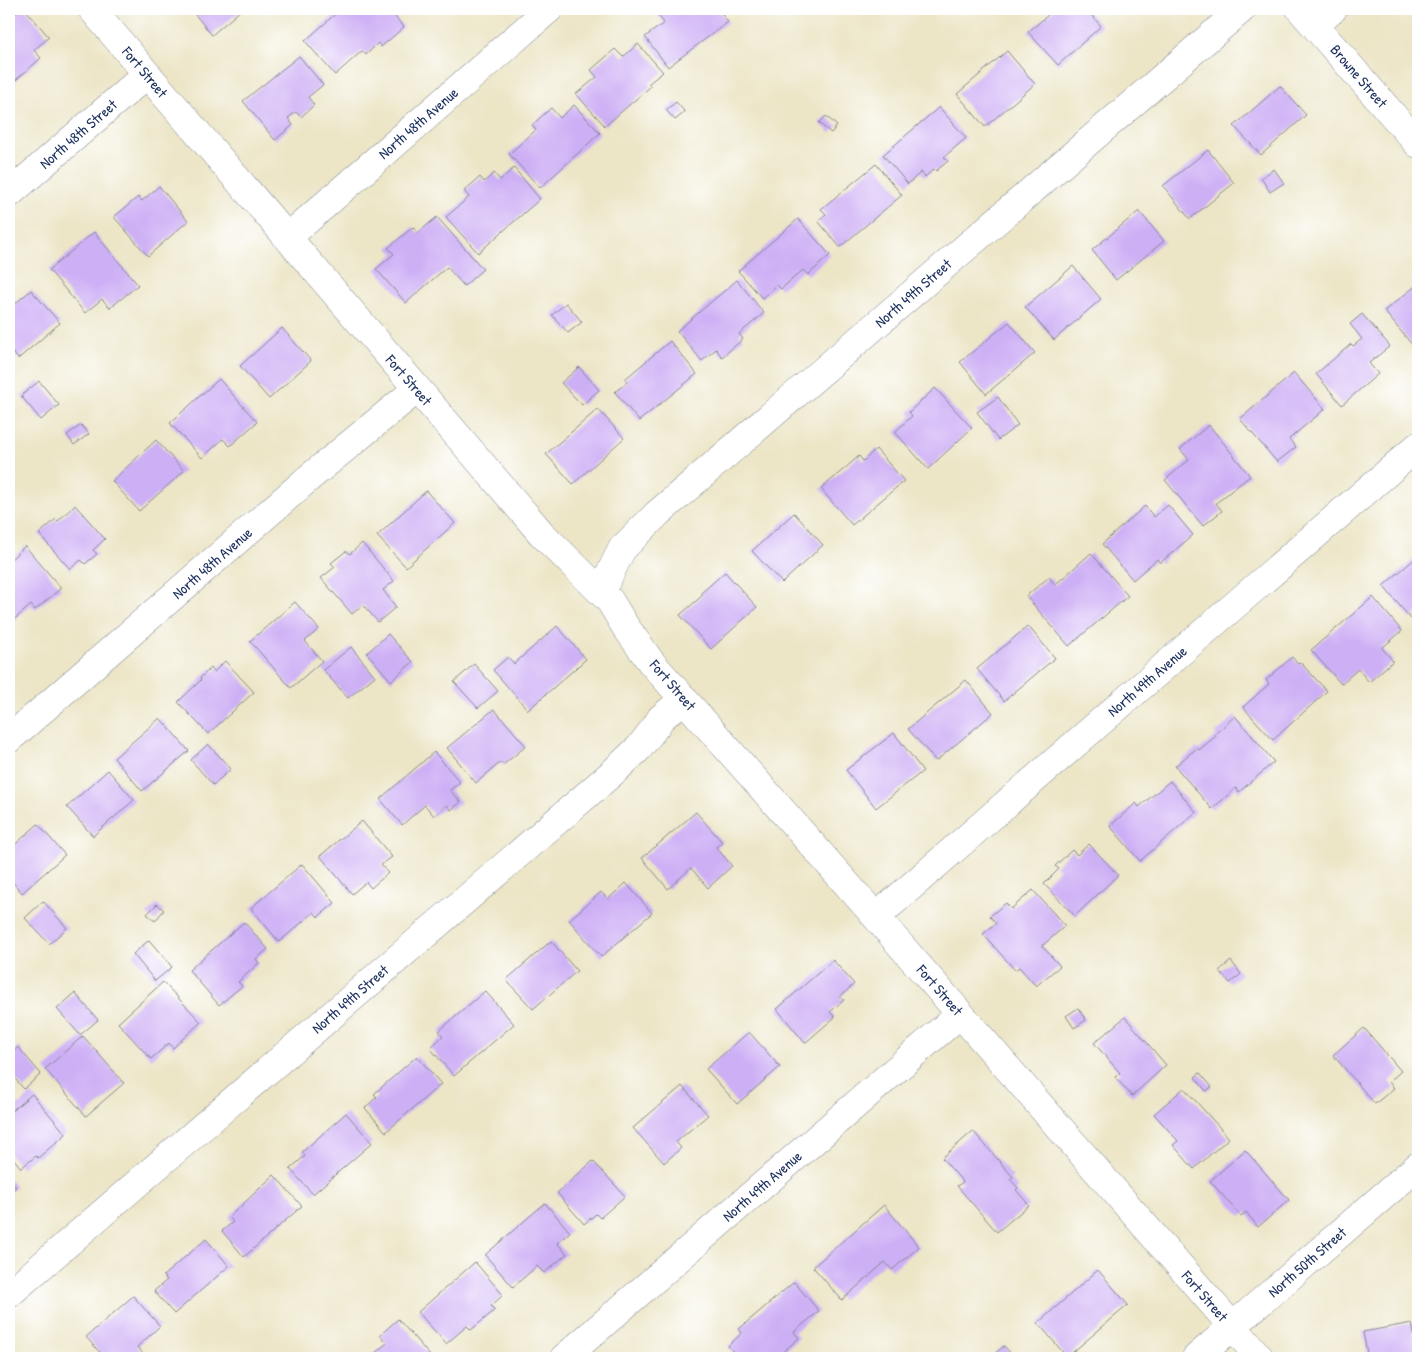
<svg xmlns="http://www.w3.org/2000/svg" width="1427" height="1367" viewBox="0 0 1427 1367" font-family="'Patrick Hand',sans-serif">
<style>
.building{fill:#cdaff5}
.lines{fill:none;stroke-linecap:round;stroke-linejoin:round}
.street-casing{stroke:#848a92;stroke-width:29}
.street{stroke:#fff;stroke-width:28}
.labels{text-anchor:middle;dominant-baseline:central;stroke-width:4;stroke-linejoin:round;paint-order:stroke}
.street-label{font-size:15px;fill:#1b2f5e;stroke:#fff}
</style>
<rect width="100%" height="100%" fill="#fff"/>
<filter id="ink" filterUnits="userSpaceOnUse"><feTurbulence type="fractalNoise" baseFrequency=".02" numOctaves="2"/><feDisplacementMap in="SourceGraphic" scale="10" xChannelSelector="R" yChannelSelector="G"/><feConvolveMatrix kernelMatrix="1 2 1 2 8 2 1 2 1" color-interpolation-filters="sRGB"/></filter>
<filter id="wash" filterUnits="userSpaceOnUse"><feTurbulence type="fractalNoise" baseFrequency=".0096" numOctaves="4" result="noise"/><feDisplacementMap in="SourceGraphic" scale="20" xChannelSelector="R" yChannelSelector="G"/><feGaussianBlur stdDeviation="1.12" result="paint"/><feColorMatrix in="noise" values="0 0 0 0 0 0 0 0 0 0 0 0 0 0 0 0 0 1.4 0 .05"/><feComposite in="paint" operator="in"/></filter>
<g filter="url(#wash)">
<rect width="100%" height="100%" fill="#ece5c6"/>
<g id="blocks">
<!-- building -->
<path class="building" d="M21 9H25L49 37 34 50 41 58 9 86V19Z
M195 9H242L212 35 192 11Z
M341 9H388L404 27 381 47 378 43 366 55 362 51 335 75 305 41Z
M667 9H718L728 22 668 67 645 37 664 23 658 15Z
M1055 9H1086L1101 26 1058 65 1028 32Z
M638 44 663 72 648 84 651 86 605 126 576 94 597 77 591 70 615 49 623 57Z
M1007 51 1035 84 985 127 957 94Z
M299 56 323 85 308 97 314 105 301 117 296 112 288 118 293 125 275 140 243 101Z
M1280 86 1306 115 1261 155 1234 126Z
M676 102 685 112 675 120 666 110Z
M574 105 600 133 540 188 509 154 536 130 532 125 551 108 560 118Z
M939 107 966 138 944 157 948 161 936 171 934 169 925 177 921 172 908 184 883 155Z
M826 116 837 126 831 133 819 123Z
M1208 150 1234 183 1190 219 1163 186Z
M876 164 902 195 840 247 818 221 826 214 821 209Z
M514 168 540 199 478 253 446 217 469 197 464 191 480 177 484 182 494 173 500 180Z
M1274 169 1284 183 1270 192 1261 178Z
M159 186 188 221 148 256 114 217 138 197 142 201Z
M1139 211 1164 241 1116 280 1092 250Z
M437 217 483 269 464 286 447 267 406 303 376 269 394 254 388 248 413 227 418 233Z
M798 219 830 255 808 275 803 270 781 289 777 285 762 298 738 271Z
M94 232 138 285 110 308 102 299 85 313 49 270Z
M1073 266 1101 299 1054 340 1025 307Z
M737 280 764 313 739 334 743 339 722 357 716 349 702 361 677 331Z
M1418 284V343L1414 347 1384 311Z
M31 290 60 323 18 359 9 348V309Z
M566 303 582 322 568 333 552 315Z
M1362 314 1390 346 1369 363 1378 374 1342 405 1316 374 1351 344 1353 346 1362 339 1350 324Z
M1009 322 1035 353 986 394 960 362Z
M282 328 311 361 269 399 240 366Z
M670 341 697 374 639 421 615 392 627 382 625 379Z
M579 367 599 390 582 405 561 383Z
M1294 373 1325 409 1289 439 1296 447 1277 462 1240 419Z
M219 379 257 422 230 446 223 439 202 458 170 423Z
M39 381 59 405 41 420 21 396Z
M935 388 972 428 928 469 895 432 912 416 909 412Z
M998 397 1018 425 998 440 977 412Z
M598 409 624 438 573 484 546 454Z
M81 425 89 434 74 445 67 435Z
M1209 425 1250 476 1216 503 1222 511 1203 526 1165 480 1189 460 1180 449Z
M156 440 184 471 139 511 112 481Z
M876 449 904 481 852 525 821 489 859 456 863 461Z
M426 491 455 523 406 567 377 536Z
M75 505 105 539 93 550 97 554 85 564 81 560 70 569 39 534 56 519 58 521Z
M1168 505 1193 535 1160 563 1157 559 1133 580 1102 544 1145 506 1154 517Z
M794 513 823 545 782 583 752 551Z
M362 543 394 581 383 590 396 607 378 622 363 605 352 614 321 578 335 567 331 563 346 551 350 554Z
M25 546 61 588 35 610 31 605 9 624V561Z
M1091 553 1128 596 1069 646 1026 596 1049 577 1055 585Z
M1418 556V612L1411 619 1383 586Z
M725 572 757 607 711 649 680 615 703 595 701 593Z
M1373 597 1402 631 1382 648 1393 661 1369 682 1358 669 1341 684 1311 650Z
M295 602 319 629 305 641 322 661 291 688 250 641Z
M557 626 586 659 528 710 493 670 508 657 514 664Z
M1028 626 1055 658 1004 701 977 669Z
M388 634 413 662 391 681 367 653Z
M351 647 375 676 348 698 323 670Z
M1292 657 1298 664 1300 662 1327 691 1273 740 1243 707 1269 684 1266 680Z
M225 661 254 692 208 734 178 702 201 680 200 678 211 668 214 672Z
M474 664 498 691 478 708 454 682Z
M966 680 993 713 936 761 908 729Z
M494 709 526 746 503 765 501 762 476 783 447 748Z
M1235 716 1274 762 1239 792 1236 788 1212 809 1175 766 1197 748 1199 750 1216 736 1215 734Z
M160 718 189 751 142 791 114 758Z
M894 733 923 771 876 808 846 770Z
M208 744 231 769 213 785 191 760Z
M434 752 460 782 450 790 461 802 451 810 447 805 434 816 425 805 402 825 380 799Z
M108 770 134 800 93 836 67 807Z
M1170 781 1196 812 1140 861 1110 826 1136 803 1139 807Z
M696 812 722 842 716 847 732 866 708 888 691 868 668 889 642 858Z
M362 821 392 857 381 865 388 873 371 888 366 882 352 894 320 856Z
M38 824 65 855 22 893 9 878V850Z
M1089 844 1118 875 1075 916 1044 884 1059 869 1055 866 1072 850 1077 855Z
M302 864 335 903 318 917 314 912 279 942 251 908Z
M626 883 652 913 601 957 569 920 601 892 608 899Z
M1033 890 1065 926 1042 946 1060 966 1036 986 1019 967 1015 970 983 934 996 923 990 916 1006 903 1011 909Z
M43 901 67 928 49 944 25 918Z
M157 904 164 910 155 921 147 914Z
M244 922 268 949 256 959 259 963 238 982 242 986 219 1005 189 970Z
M149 940 172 967 155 981 133 954Z
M551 941 577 971 533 1009 506 980Z
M833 960 854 984 840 997 844 1000 830 1012 835 1017 805 1043 777 1009Z
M1231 961 1241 974 1230 983 1219 971Z
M163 982 201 1022 173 1048 169 1043 151 1059 118 1023Z
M485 991 514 1024 454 1076 430 1048 443 1036 439 1031Z
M75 993 98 1020 80 1035 57 1009Z
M1078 1008 1086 1020 1074 1028 1066 1016Z
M1125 1017 1166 1065 1132 1096 1115 1077 1120 1073 1094 1043Z
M1364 1028 1401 1071 1389 1082 1394 1088 1375 1104 1333 1055Z
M749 1032 780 1067 737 1104 706 1069Z
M83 1036 124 1083 86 1116 45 1069Z
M18 1047 41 1074 24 1089 9 1072V1056Z
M417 1056 441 1084 386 1132 365 1108 377 1097 374 1094Z
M1200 1073 1212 1087 1206 1091 1195 1077Z
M682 1086 708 1115 676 1142 681 1148 664 1163 633 1128Z
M1184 1088 1229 1138 1194 1169 1173 1145 1178 1141 1154 1114Z
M32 1094 66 1134 38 1158 36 1156 21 1168 9 1153V1113Z
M346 1113 372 1143 313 1194 290 1169 305 1156 302 1152Z
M973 1131 1013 1177 1010 1179 1018 1188 1016 1190 1029 1205 997 1232 957 1186 963 1182 942 1158Z
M1245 1150 1289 1200 1258 1227 1246 1212 1241 1216 1210 1181Z
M593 1161 625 1196 600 1218 596 1214 584 1224 557 1193Z
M274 1175 302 1206 244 1257 222 1231 233 1222 229 1217Z
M9 1179 16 1187 9 1193Z
M545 1203 570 1232 557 1243 567 1254 544 1273 537 1266 513 1287 485 1255Z
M884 1205 919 1247 892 1270 885 1262 842 1300 813 1267Z
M206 1239 229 1266 174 1314 154 1291 167 1280 163 1276Z
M475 1262 503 1295 491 1306 495 1310 471 1330 467 1326 446 1344 418 1312Z
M1098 1270 1128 1305 1067 1357 1038 1323Z
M794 1282 819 1311 794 1332 799 1338 776 1358H739L728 1346 742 1333 739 1329Z
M133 1296 160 1326 137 1347 147 1358H105L86 1337Z
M398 1319 432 1358H369L387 1343 380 1335Z
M1412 1323 1418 1358H1368L1363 1332Z
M1004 1346 1015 1358H989Z"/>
</g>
</g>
<g filter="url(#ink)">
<use href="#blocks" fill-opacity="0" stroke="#848a92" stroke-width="1"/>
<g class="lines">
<!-- street casing -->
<g class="street-casing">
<path id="street" d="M92 9 147 74 542 534 610 601 625 626 651 662 876 917 1260 1358
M1300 9 1418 144
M1315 25 1333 9
M9 194 147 74
M287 238 549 9
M601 592 622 549 657 514 1242 9
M9 739 310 477 417 389
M876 917 1418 446
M9 1294 611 774 639 748 656 726 661 718 684 699
M564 1358 960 1014
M1196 1358 1418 1166"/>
</g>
<!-- street -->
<use href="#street" class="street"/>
</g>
</g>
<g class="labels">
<!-- street labels -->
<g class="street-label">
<text transform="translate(145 72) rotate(50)">Fort Street</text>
<text transform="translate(1359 76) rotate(49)">Browne Street</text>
<text transform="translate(418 123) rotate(-41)">North 48th Avenue</text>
<text transform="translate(78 134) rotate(-41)">North 48th Street</text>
<text transform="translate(913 293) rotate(-41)">North 49th Street</text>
<text transform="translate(409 380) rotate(49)">Fort Street</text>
<text transform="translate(212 563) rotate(-41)">North 48th Avenue</text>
<text transform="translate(1147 681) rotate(-41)">North 49th Avenue</text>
<text transform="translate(673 685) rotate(49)">Fort Street</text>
<text transform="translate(940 990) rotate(49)">Fort Street</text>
<text transform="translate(350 999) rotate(-41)">North 49th Street</text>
<text transform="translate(762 1186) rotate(-41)">North 49th Avenue</text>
<text transform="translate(1307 1262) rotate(-41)">North 50th Street</text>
<text transform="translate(1205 1296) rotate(49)">Fort Street</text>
</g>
</g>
<!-- margin -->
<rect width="1427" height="1367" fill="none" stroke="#fff" stroke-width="30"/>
</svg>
